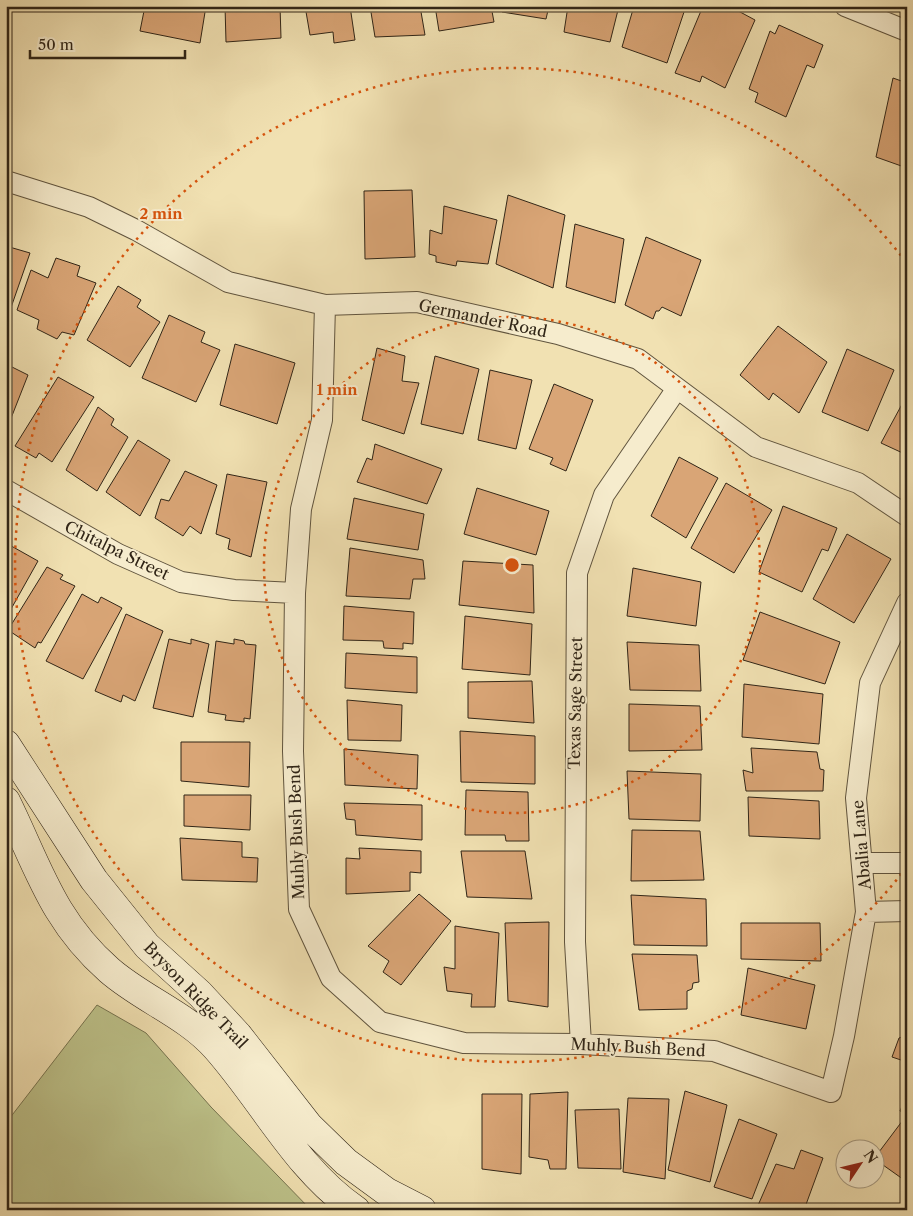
<svg xmlns="http://www.w3.org/2000/svg" width="913" height="1216" viewBox="0 0 913 1216" font-family="'Libre Caslon Text',serif">
<style>
.green{fill:#bdc28a;stroke:#767450}
.building{fill:#d9a576;stroke:#302517}
.lines{fill:none;stroke-linecap:round;stroke-linejoin:round}
.street-casing{stroke:#60543e;stroke-width:22}
.secondary-casing{stroke:#302517;stroke-width:29}
.street{stroke:#f6eccd;stroke-width:20}
.secondary{stroke:#f6eccd;stroke-width:28}
.ring{fill:none;stroke:#d6540d;stroke-width:2.5;stroke-dasharray:2.5 5}
.labels{text-anchor:middle;dominant-baseline:central;stroke-width:4;stroke-linejoin:round;paint-order:stroke}
.street-label{font-size:16px;fill:#302517;stroke:#f6eccd}
.centre{fill:#d6540d;stroke:#f6eccd;stroke-width:2.5}
.ring-label{font-size:15px;text-anchor:middle;font-weight:bold;fill:#d6540d;stroke:#f6eccd;stroke-width:4;stroke-linejoin:round;paint-order:stroke}
</style>
<rect width="100%" height="100%" fill="#f1e1b2"/>
<filter id="stains"><feTurbulence type="fractalNoise" baseFrequency=".004" numOctaves="4"/><feColorMatrix values="0 0 0 0 .2 0 0 0 0 .09 0 0 0 0 .02 0 0 0 .5 -.17"/></filter>
<radialGradient id="worn" r=".72"><stop offset=".6" stop-color="#630" stop-opacity="0"/><stop offset="1" stop-color="#630" stop-opacity=".3"/></radialGradient>
<!-- green -->
<path class="green" d="M97 1005 146 1033 211 1107 311 1210H6V1123Z"/>
<!-- building -->
<path class="building" d="M145 6H206L200 43 140 31Z
M225 6H280L281 38 226 42Z
M305 6H350L355 40 334 43 333 32 310 35Z
M370 6H420L425 35 375 37Z
M435 6H491L494 22 439 31Z
M503 6H549L546 19 502 12Z
M568 6H619L610 42 564 32Z
M634 6H686L667 63 622 47Z
M703 6H729L755 20 725 88 702 76 700 82 675 73Z
M779 25 823 45 814 68 807 65 786 117 755 102 758 93 749 89 770 31 775 34Z
M893 78 907 83V168L876 157Z
M412 190 415 257 365 259 364 191Z
M508 195 565 215 553 288 496 264Z
M444 206 497 220 488 264 457 261 456 266 436 262V256L429 254 430 230 442 234Z
M575 224 624 239 615 303 566 287Z
M646 237 701 260 681 316 662 307 659 311H656L653 319 625 305Z
M6 246 30 253 7 319H6Z
M56 258 80 266 77 276 96 283 74 335 62 332 57 339 37 329 39 320 17 310 31 270 48 278Z
M118 286 141 300 137 307 160 322 130 367 87 340Z
M169 315 205 332 201 342 220 350 196 402 142 378Z
M778 326 827 362 799 413 773 393 769 400 740 375Z
M235 344 295 363 277 424 220 405Z
M377 348 405 356 402 381 419 383 404 434 362 420Z
M847 349 894 370 868 431 822 412Z
M435 356 479 369 463 434 421 424Z
M6 364 28 375 6 431Z
M490 370 532 380 516 449 478 440Z
M58 377 94 397 52 462 39 453 36 458 15 446Z
M554 384 593 400 566 471 550 464 553 458 529 449Z
M907 395V455L881 443Z
M98 407 114 419 111 425 128 437 97 491 66 470Z
M138 440 170 460 140 516 106 492Z
M375 444 442 469 427 504 357 482 367 458 372 460Z
M679 457 718 478 686 538 651 516Z
M185 471 217 485 201 534 190 526 183 536 155 518 161 499 169 501Z
M227 474 267 482 251 557 228 549 230 539 216 534Z
M726 483 772 510 734 573 691 548Z
M477 488 549 511 536 555 464 534Z
M354 498 424 514 418 550 347 539Z
M783 506 837 528 828 551 822 549 802 592 759 572Z
M847 534 891 559 854 623 813 599Z
M6 543 38 561 6 618Z
M350 548 423 560 425 579H413L410 599 346 596Z
M463 561 533 565 534 613 459 605Z
M47 567 63 575 60 579 75 586 41 643 38 642 35 648 8 630Z
M633 568 701 582 696 626 627 616Z
M82 594 98 603 101 597 122 608 83 679 46 661Z
M344 606 414 612 413 644 403 643V649L384 648 383 641 343 640Z
M760 612 840 642 825 684 743 660Z
M126 614 163 631 135 701 123 695 121 702 95 691Z
M465 616 532 624 530 675 462 669Z
M169 639 191 644V639L209 644 193 717 153 708Z
M234 639 244 641 245 644 256 645 250 719 244 718V722L225 720 226 715 208 712 216 641 234 644Z
M627 642 699 645 701 691 630 690Z
M346 653 417 657V693L345 688Z
M532 681 534 723 468 718V682Z
M744 684 823 694 819 744 742 737Z
M347 700 402 705 401 741 348 740Z
M629 704 700 706 702 750 629 751Z
M460 731 535 736V784L461 782Z
M181 742H250L249 787 181 781Z
M751 748 817 752 820 769 824 770 823 791H746L743 770 753 773Z
M344 749 418 755 417 789 345 785Z
M627 771 701 774 700 821 629 819Z
M466 790 528 792 529 841H506L505 835H465Z
M184 795H251L250 830 184 826Z
M748 797 819 801 820 839 749 836Z
M344 803 422 805V840L356 835 355 820 346 819Z
M632 830 700 831 704 880 631 881Z
M180 838 242 842V857L258 858 257 882 182 880Z
M359 848 421 851V873L410 872V891L346 894V858L360 859Z
M461 851H525L532 899 467 897Z
M419 894 451 921 401 985 383 972 389 961 368 946Z
M631 895 706 899 707 946 634 945Z
M549 922 548 1007 508 1001 505 923Z
M741 923H820L821 961 741 959Z
M455 926 499 933 495 1007H471L472 994 447 991 444 967 455 969Z
M632 954 697 955 699 982 693 983 692 989 687 991V1009L639 1010Z
M748 968 815 985 806 1029 741 1015Z
M907 1035V1062L892 1057 899 1038Z
M685 1091 727 1105 710 1182 668 1170Z
M568 1092 566 1169H550L548 1160 529 1157 530 1094Z
M482 1094H522L521 1174 482 1169Z
M907 1094V1114L900 1111Z
M628 1098 669 1099 665 1179 623 1172Z
M619 1109 621 1169 578 1168 575 1110Z
M739 1119 777 1134 752 1199 714 1187Z
M903 1120 907 1122V1182L876 1160V1156Z
M801 1150 823 1158 804 1210H756L776 1164 794 1169Z"/>
<g class="lines">
<!-- street casing -->
<g class="street-casing">
<path id="street" d="M845 6 907 31
M6 181 89 207 136 230 228 282 325 305 417 302 558 334 638 359 756 447 858 483 907 516
M325 305 322 420 301 509 295 593 293 751 299 909 331 978 380 1022 464 1043 581 1044 714 1051 831 1092 844 1036 866 912 856 798 870 683 907 603
M6 490 118 554 181 582 234 590 295 593
M862 863H907
M866 912 907 911
M581 1044 575 942 577 573 604 495 676 390"/>
</g>
<!-- secondary casing -->
<g class="secondary-casing">
<path id="secondary" d="M6 744 94 880 147 946 200 994 238 1035 309 1126 346 1162 387 1192 422 1210
M6 801C38 866 52 920 109 970 142 999 187 1015 216 1048 263 1101 297 1170 356 1210"/>
</g>
<!-- street -->
<use href="#street" class="street"/>
<!-- secondary -->
<use href="#secondary" class="secondary"/>
</g>
<!-- distance rings -->
<g class="ring">
<circle cx="512" cy="565" r="248"/>
<path d="M906 868A497 497 0 1 1 906 262"/>
</g>
<g class="labels">
<!-- street labels -->
<g class="street-label">
<text transform="translate(483 318) rotate(12)">Germander Road</text>
<text transform="translate(117 550) rotate(26)">Chitalpa Street</text>
<text transform="translate(575 703) rotate(-89)">Texas Sage Street</text>
<text transform="translate(296 832) rotate(-92)">Muhly Bush Bend</text>
<text transform="translate(861 845) rotate(-95)">Abalia Lane</text>
<text transform="translate(196 995) rotate(46)">Bryson Ridge Trail</text>
<text transform="translate(638 1047) rotate(3)">Muhly Bush Bend</text>
</g>
</g>
<circle cx="512" cy="565" r="8" class="centre"/>
<g class="ring-label">
<text x="161" y="219">2 min</text>
<text x="337" y="395">1 min</text>
</g>
<!-- margin -->
<rect width="913" height="1216" fill="none" stroke="#f1e1b2" stroke-width="25"/>
<rect x="8" y="8" width="898" height="1201" fill="none" stroke="#302517" stroke-width="2.5"/>
<rect x="12" y="12" width="888" height="1191" fill="none" stroke="#302517"/>
<!-- north arrow -->
<g transform="translate(860 1164) rotate(55)"><circle r="24" fill="#f6eccd" stroke="#a79c84"/>
<path d="M0-4L9 19L0 12L-9 19Z" fill="#8f2418"/>
<text y="-8" font-size="14" font-weight="bold" text-anchor="middle" fill="#302517">N</text>
</g>
<!-- scale -->
<path d="M30 50v8h155v-8" fill="none" stroke="#302517" stroke-width="2.5"/>
<text x="38" y="50" font-size="15" fill="#302517" stroke="#f6eccd" stroke-width="4" paint-order="stroke">50 m</text>
<rect width="100%" height="100%" filter="url(#stains)"/>
<rect width="100%" height="100%" fill="url(#worn)"/>
</svg>
